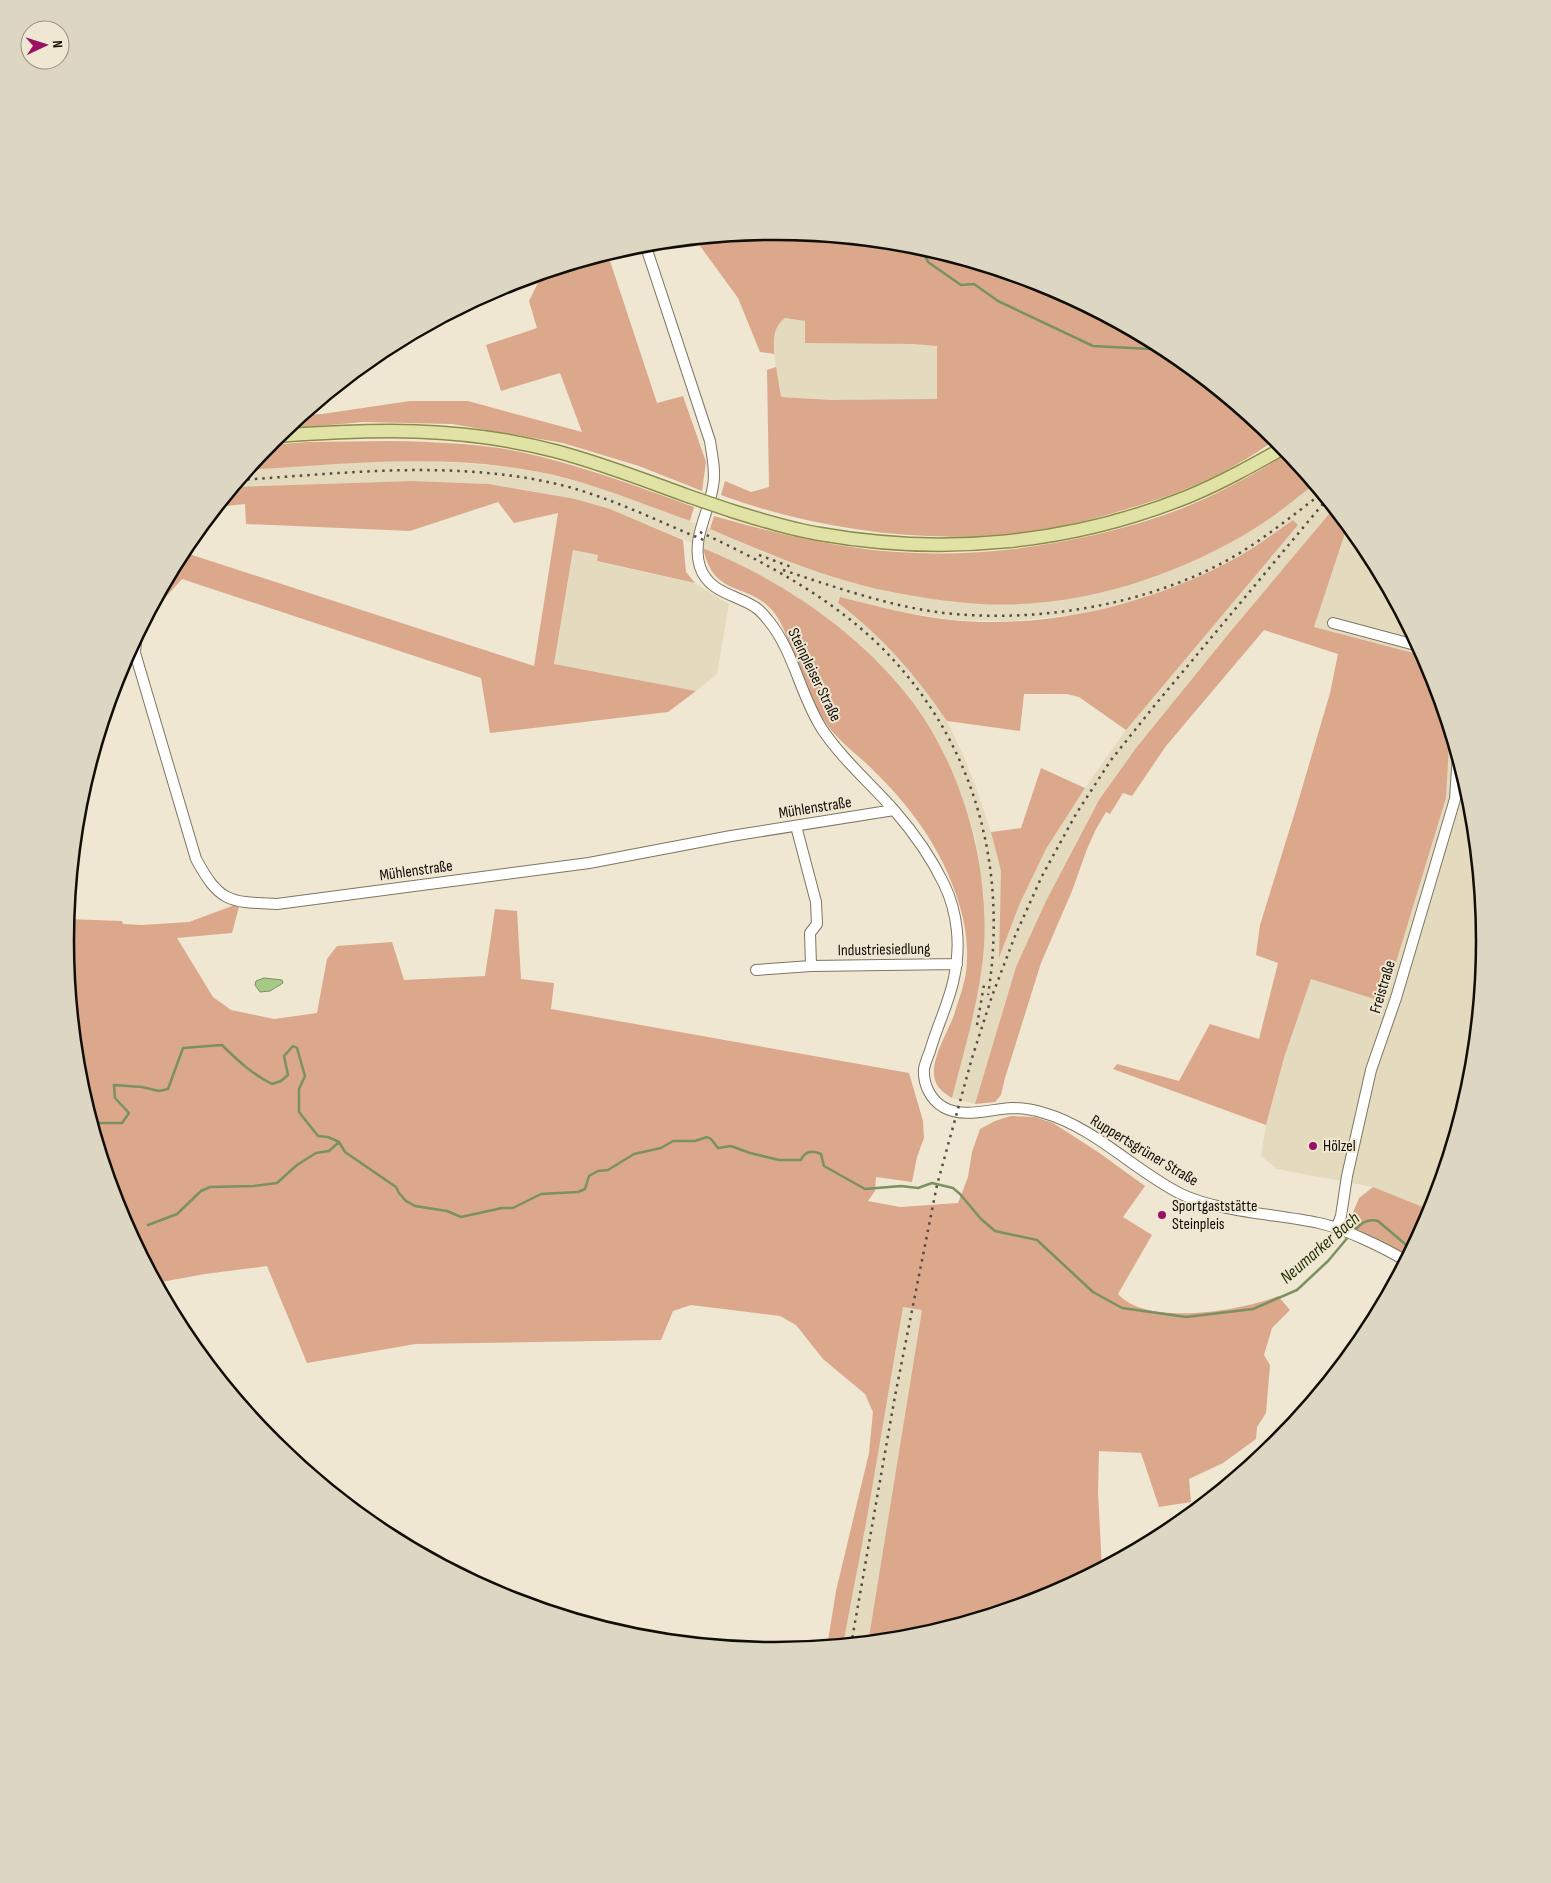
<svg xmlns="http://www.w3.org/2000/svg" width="1551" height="1883" viewBox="0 0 1551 1883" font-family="'Sofia Sans Condensed',sans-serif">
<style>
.built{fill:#e4dabe;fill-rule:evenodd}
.green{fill:#dba88c}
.water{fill:#a7c987;stroke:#7a9161}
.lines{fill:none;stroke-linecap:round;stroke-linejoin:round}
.stream{stroke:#7a9161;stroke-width:2.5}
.minor-casing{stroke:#7d7663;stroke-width:12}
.major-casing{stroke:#8b8d48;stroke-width:15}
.minor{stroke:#fff;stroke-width:10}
.major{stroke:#e1e3a6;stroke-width:12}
.rail{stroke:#534e43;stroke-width:2.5;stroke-dasharray:2.5 5;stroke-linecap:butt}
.major-bridge-casing{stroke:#8b8d48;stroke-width:15;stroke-linecap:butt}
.major-bridge{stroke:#e1e3a6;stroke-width:12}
.poi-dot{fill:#9a1163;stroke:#efe7d2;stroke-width:2}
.labels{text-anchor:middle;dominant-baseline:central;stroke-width:4;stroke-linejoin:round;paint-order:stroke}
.street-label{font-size:16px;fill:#110e07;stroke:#efe7d2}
.poi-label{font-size:16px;fill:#110e07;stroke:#efe7d2;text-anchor:start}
.water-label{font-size:18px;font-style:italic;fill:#1c3000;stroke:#efe7d2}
.rim{fill:none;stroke:#110e07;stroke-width:2.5}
</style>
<rect width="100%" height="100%" fill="#efe7d2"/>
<!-- built -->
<path class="built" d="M785 318 825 323 937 346V400H832L780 397 774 354V333L778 323Z
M427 461 491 465 539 472 599 487 710 529 762 552 818 571 875 588 924 598 982 604 1042 602 1096 594 1156 577 1206 555 1261 524 1315 484 1334 508 1230 632 1136 748 1099 800 1046 901 1016 967 975 1104 952 1098 968 1038 984 896 975 837 962 795 939 745 890 676 851 637 801 600 763 577 719 554 610 509 533 491 489 484 412 481 234 487 248 470 346 463ZM1293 520 1298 525 1126 730 1085 788 1046 849 1020 903 1000 956 1001 871 991 832 973 779 963 755 947 721 929 695 898 655 861 621 838 603 840 597 892 610 952 620 1012 621 1073 615 1120 605 1157 594 1196 578 1244 553Z
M1349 526 1366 547 1425 656 1314 627 1347 527Z
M573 550 598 555V562L695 583 729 604 717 674 696 691 554 664Z
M1450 729 1472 803 1486 941 1472 1080 1433 1211 1373 1187 1277 1169 1261 1156 1266 1125 1284 1058 1311 979 1384 1001 1446 798Z
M903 1306 922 1310 868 1643 843 1645 867 1518Z"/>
<!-- green -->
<path class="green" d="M776 231 914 245 1048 285 1170 351 1277 439C1265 447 1252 456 1239 463 1206 483 1164 498 1127 509 1094 519 1061 528 1027 532 927 545 816 530 721 495L725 481 751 492 769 487 767 370 776 367 781 397 832 400 937 399V346L913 344 805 343V321L785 318C772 328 774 340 774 354L760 352 738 298 695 239Z
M609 258 657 403 683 396 706 462 702 491 639 466 563 443 452 424 363 422 286 429 303 415 322 414 410 401H468L582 432 560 373 501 391 486 345 537 328 529 301 543 273 590 259 591 264Z
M391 441C433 442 476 443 516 451 578 464 636 486 694 507L690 521C640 503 591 482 539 472 443 453 344 464 248 470L268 445 308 442Z
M1289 453 1315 484C1297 497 1279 513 1260 525 1178 577 1079 609 981 604 946 602 911 596 877 589 820 576 764 552 710 529L714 516C762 530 809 541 858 548 961 563 1081 546 1178 510 1217 495 1254 474 1289 453Z
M412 481 489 484 575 499 610 509 683 540 686 572 695 583 597 561 598 555 573 550 554 664 696 691 668 712 490 733 481 678 182 579 155 609C166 586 174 559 191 539L189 554 534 666 558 513 514 523 498 502 410 531 246 524 245 504 217 507 234 487Z
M1334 508 1349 526 1347 527 1314 627 1425 656 1432 670 1450 729 1446 798 1384 1002 1311 979 1284 1058 1266 1125 1113 1069 1117 1064 1179 1081 1210 1024 1259 1039 1278 963 1256 955 1260 925 1298 802 1330 693 1338 654 1264 630 1166 746 1132 796 1123 793 1110 814 1106 812 1096 829 1087 849 1072 891 1041 963 1005 1078 1001 1095 995 1102 975 1104 1016 967 1046 901 1099 800 1136 748 1230 632Z
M1293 520 1298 525 1126 730 1079 697 1067 694H1024L1020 731 947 721C914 673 884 638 838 603L840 597C876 606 913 616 951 620 1050 630 1157 603 1243 554 1260 544 1277 531 1293 520Z
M703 548C783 581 862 634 914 704 963 771 989 864 984 947 980 998 965 1048 952 1098 944 1093 938 1089 935 1080 929 1062 948 1032 954 1015 958 1002 964 986 966 972 971 933 959 897 943 863 925 826 899 795 870 767 854 752 835 738 823 719 810 700 801 672 792 650 786 636 782 621 772 610 745 581 714 598 703 548Z
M1041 768 1085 788 1046 849 1020 903 999 958 1001 871 991 832 1021 828Z
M240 903 232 933 177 938 213 997 231 1010 274 1019 317 1013 327 959 337 946 392 942 404 980 485 976 495 909 517 911 521 979 554 983 551 1009 909 1073 923 1121 924 1138 917 1157 912 1182 876 1177 875 1191 868 1201 900 1207 958 1203 968 1177 972 1152 980 1129 995 1121 1011 1116 1035 1117 1053 1123 1098 1152 1145 1186 1123 1217 1152 1235 1118 1294C1147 1327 1241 1311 1278 1296L1290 1310 1272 1328 1264 1355 1270 1365 1266 1413 1257 1427 1256 1439 1223 1463 1189 1479 1191 1502 1159 1507 1141 1453 1099 1451 1098 1492 1102 1569 1047 1598 914 1638 868 1643 922 1310 903 1307 867 1518 843 1645 827 1647 836 1591 869 1453 873 1412 865 1394 823 1359 796 1325 780 1316 691 1305 673 1311 661 1340 415 1344 307 1363 267 1266 205 1274 156 1283 119 1213 79 1080 65 941 67 919 122 921 123 924 142 925 189 922Z
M1373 1187 1433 1211 1409 1256 1398 1250 1346 1229 1359 1198Z"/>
<!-- water -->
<path class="water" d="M264 978 282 980 283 983 270 991 260 992 255 985 256 981Z"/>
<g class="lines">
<!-- stream -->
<path class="stream" d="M917 246 922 249 928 262 961 285 974 284 998 301 1093 346 1170 350
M91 1121 100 1123H122L129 1113 115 1098 114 1085 142 1087 159 1091 168 1089 183 1048 222 1045C237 1060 252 1074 272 1084L281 1081 288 1075 284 1056 293 1046 297 1048 305 1076 299 1089V1112L318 1136 328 1137 339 1142 345 1152 396 1187 399 1193 406 1201 415 1206 447 1211 461 1217 502 1208H513L541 1194 578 1192 585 1189 589 1176 598 1171 608 1170 634 1154 661 1148 673 1141H695L707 1137 711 1139 718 1148 731 1146 750 1153 779 1160H801C805 1151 812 1150 821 1154L824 1166 865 1189 901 1186 918 1188 932 1183 953 1188 960 1194 981 1219 995 1231 1037 1240 1093 1292 1122 1308 1186 1317 1253 1309 1297 1290 1328 1261 1349 1236
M148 1225 177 1214 201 1191 210 1187 254 1186 277 1183 297 1165 316 1153 329 1151 339 1142
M1353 1232C1360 1224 1367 1218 1378 1221L1412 1250"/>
<!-- minor casing -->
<g class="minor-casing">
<path id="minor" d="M645 244 710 441C712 456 716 471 713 486 709 513 691 539 700 567 709 593 735 594 755 607 760 610 764 615 768 620 794 651 800 695 822 729 842 759 870 783 894 810 914 833 931 857 944 884 958 913 961 947 954 978 949 1003 937 1026 930 1051 928 1056 925 1063 924 1069 923 1084 930 1099 943 1107 964 1119 990 1109 1012 1108 1023 1108 1034 1110 1044 1113 1094 1127 1135 1171 1181 1194 1219 1212 1276 1214 1319 1223 1343 1228 1385 1248 1406 1261
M1333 623 1419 646
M140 630 136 641 135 653 196 859C220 903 229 902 277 904L589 863 731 836 894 810
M796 826 816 902 817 924 810 933 811 966
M756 970 811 966 957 964
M1336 1229 1341 1216 1347 1176 1371 1070 1396 998 1455 799 1458 754"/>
</g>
<!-- major casing -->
<g class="major-casing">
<path id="major" d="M276 436C374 429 459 426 555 451 601 463 644 480 688 496
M732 511C761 520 790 529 820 534 944 556 1070 544 1187 497 1221 483 1253 465 1285 447"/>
</g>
<!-- minor -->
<use href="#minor" class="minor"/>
<!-- major -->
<use href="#major" class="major"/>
<!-- rail -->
<path class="rail" d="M240 480C347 473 459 459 565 486 614 499 660 522 706 541
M700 532C766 563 835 599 887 653 976 746 1008 869 988 995
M759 555 794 568
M783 570C828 585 872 600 918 609 1021 628 1153 607 1243 551 1270 534 1296 513 1322 493
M977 1025 984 985
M851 1645 895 1396 937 1185 972 1058 992 996 1015 936 1042 876 1076 814 1111 760 1155 705 1327 499"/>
<!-- major-bridge casing -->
<g class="major-bridge-casing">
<path id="major-bridge" d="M688 496 732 511"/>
</g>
<!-- major-bridge -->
<use href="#major-bridge" class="major-bridge"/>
</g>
<!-- markers -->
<g class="poi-dot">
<circle cx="1313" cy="1146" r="5"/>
<circle cx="1162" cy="1215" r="5"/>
</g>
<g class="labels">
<!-- street labels -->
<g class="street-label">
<text transform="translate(814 675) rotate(64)">Steinpleiser Straße</text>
<text transform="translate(815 808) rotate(-9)">Mühlenstraße</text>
<text transform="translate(416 871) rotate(-8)">Mühlenstraße</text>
<text transform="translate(884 950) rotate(-1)">Industriesiedlung</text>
<text transform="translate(1383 987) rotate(-73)">Freistraße</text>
<text transform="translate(1144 1151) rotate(31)">Ruppertsgrüner Straße</text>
</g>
<!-- poi labels -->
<g class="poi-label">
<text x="1323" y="1146">Hölzel</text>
<text x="1172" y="1206">Sportgaststätte<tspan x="1172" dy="18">Steinpleis</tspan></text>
</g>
<!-- water labels -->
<g class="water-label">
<text transform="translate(1320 1248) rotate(-41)">Neumarker Bach</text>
</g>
</g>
<!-- crop -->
<path d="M0 0H1551V1883H0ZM74 941a701 701 0 1 1 1402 0a701 701 0 1 1-1402 0Z" fill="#ddd6c2" fill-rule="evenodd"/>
<path class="rim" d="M74 941a701 701 0 1 1 1402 0a701 701 0 1 1-1402 0Z"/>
<!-- north arrow -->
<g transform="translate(45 45) rotate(86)"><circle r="24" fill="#efe7d2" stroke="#969081"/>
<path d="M0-4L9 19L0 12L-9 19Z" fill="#9a1163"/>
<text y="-8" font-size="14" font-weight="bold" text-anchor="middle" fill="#110e07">N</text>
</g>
</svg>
